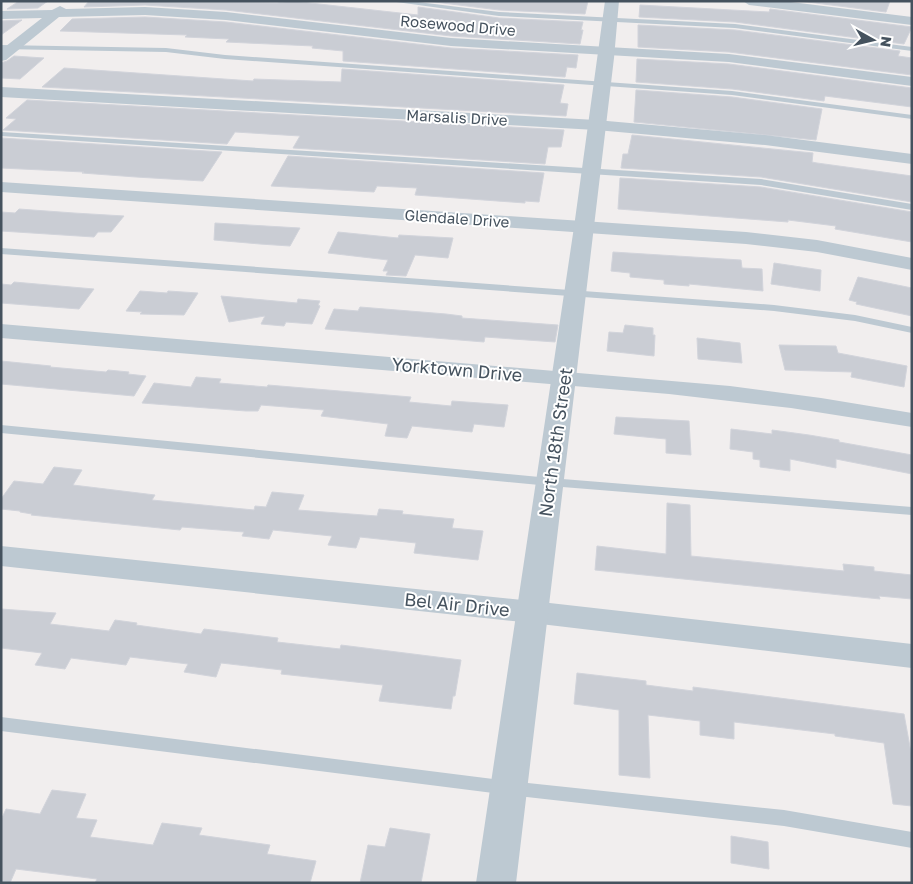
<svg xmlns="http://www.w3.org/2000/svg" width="913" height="884" viewBox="0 0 913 884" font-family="'Golos Text',sans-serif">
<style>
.building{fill:#cacdd4;stroke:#d2d4db}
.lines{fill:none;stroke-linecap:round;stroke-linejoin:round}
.service{fill:#bdc9d2;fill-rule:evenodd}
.minor{fill:#bdc9d2;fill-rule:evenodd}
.tertiary{fill:#bdc9d2;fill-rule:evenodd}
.labels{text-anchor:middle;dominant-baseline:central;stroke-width:4;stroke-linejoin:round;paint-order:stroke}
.far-street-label{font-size:15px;fill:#45525e;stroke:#fff}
.street-label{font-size:18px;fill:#45525e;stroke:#fff}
</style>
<rect width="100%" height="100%" fill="#f1eeee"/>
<!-- building -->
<path class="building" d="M19 1H48L38 8 7 9Z
M89 1 277 3 292 1 418 15V7L499 18 583 22 581 30H583L580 44 451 36 226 10 145 5 84 7Z
M427 1H588L585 14 499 10Z
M800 1H890L886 12Z
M640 5 769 12 770 9 912 27 904 44 735 22 639 17Z
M145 17 226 22 451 48 578 55 576 68 567 67 565 77 343 61V51L312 48 313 46 226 42 229 39 185 37 187 35 60 31 72 19Z
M22 20 1 35V21Z
M638 25 735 30 900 51 898 56 912 58V75L729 52 638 47Z
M14 56 44 58 20 79 1 78V63L7 61Z
M637 59 729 64 912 88V107L825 96 824 101 732 89 636 82Z
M64 68 253 81 254 79 341 82 342 69 564 85 560 103 568 104 566 116 42 87Z
M636 90 732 97 822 109 816 140 634 122Z
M27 100 564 130 561 147H548L545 164 293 148 300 136 235 132 227 144 3 130 16 119 6 118Z
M632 135 813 153 812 162 817 163 912 176V202L761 177 621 168 623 154H628Z
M1 138 222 152 203 181 136 177 82 173 84 172 1 168Z
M288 156 544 173 539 202 525 201V203L415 195 417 188 377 186 374 192 271 186Z
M620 178 761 187 912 212V242L835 229 836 226 788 220V222L618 209Z
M19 209 74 213 124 216 111 232H98L94 237 1 231V212L15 213Z
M215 223 300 228 290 246 260 244 214 240Z
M338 232 398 238 399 235 453 238 448 258 415 255 406 276 386 275 388 271H383L388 260 328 253Z
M613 252 741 260 742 268 762 269 763 291 689 284V286L664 284V280L630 277V273L611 271Z
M774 263 821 270 820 291 771 284Z
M858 277 912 288V316L856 304 857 302 849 300Z
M14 282 94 289 79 309 1 303V284L11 285Z
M140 291 167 293 168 291 198 293 184 315 140 314 142 312 126 311Z
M221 296 297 303 298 299 320 301 318 305 320 306 312 324 286 322 284 326 261 324 265 316 229 322Z
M360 307 446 314 462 316V318L558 325 555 342 485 337 484 342 325 329 334 309 358 311Z
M625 325 653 328V335H655L654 356 607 351 609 332 623 333Z
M697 338 740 343 742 363 698 359Z
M779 345 836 346 838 353 907 366 904 387 851 377 852 372 785 370Z
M1 361 51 366 50 367 106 372 108 370 129 372 128 374 146 376 134 396 1 384Z
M196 377 221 379 219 383 267 387 268 385 411 397 409 402 451 406 452 401 508 405 504 427 474 424 472 432 412 426 407 438 385 436 388 424 321 416 324 410 261 405 258 411H246L142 403 154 383 191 387Z
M616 417 689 421 691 455 666 453V439L614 434Z
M731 429 772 434V430L809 435 839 440V442L912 455V474L836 459V468L790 459V471L760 467V460L753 459V452L730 449Z
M54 467 82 470 73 485 155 495 152 500 254 510 255 506 266 507 272 492 304 495 298 510 377 516 379 509 403 511 402 514 454 519 452 528 483 531 478 560 414 553 416 543 360 537 356 548 328 545 332 536 273 530 269 539 242 536 244 532 182 527 180 530 31 515 32 514 20 512V511L1 509V499L14 481 43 484Z
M667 503 690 505 691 556 844 571 843 564 874 567V571L912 575V599L879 596 880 599 595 570 597 546 666 554Z
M1 609 56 613 50 624 109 631 115 620 137 623 136 625 201 634 204 629 278 638 277 642 340 649 341 645 461 660 455 696H453L451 709 379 701 383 685 281 674 282 670 221 663 216 677 184 672 188 664 130 657 126 665 71 658 65 669 35 665 42 653 1 648Z
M577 673 646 681V685L693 691V687L904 714 912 758V806L893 804 884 743 835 736V734L734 722V739L700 735V721L648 715 650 778 619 775V710L574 704Z
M52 790 86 794 76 818 97 820 90 837 153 845 162 823 202 828 199 835 270 845 267 854 316 861 310 883H95L97 879 16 869 10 883H1V820L6 809 40 814Z
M390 828 430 834 421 883H360L368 845 385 847Z
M731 836 768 842 769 869 731 863Z"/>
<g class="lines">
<!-- service -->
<path class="service" d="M389 1H410L499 12 735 24 912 47V51L735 28 499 16Z
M1 45 166 48 225 55 732 91 912 115V119L732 95 225 59 166 52 1 49Z
M1 132 761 179 912 204V210L761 185 1 136Z
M1 248 774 305 855 315 912 327V333L855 321 774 311 1 254Z
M1 425 550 478 912 507V515L550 486 1 433Z
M1 717 509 781 784 810 912 832V848L784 826 509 795 1 731Z"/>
<!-- minor -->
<path class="minor" d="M743 1H783L912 17V25L749 5Z
M60 6 66 9 145 7 226 12 451 38 729 54 912 77V86L729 62 451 46 226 20 145 15 59 17 6 60 1 61V50L42 18 1 19V11L52 10Z
M1 87 596 120 765 135 912 154V164L765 145 596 130 1 97Z
M1 182 746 232 817 240 912 258V270L817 252 746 244 1 192Z
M1 324 730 386 821 398 912 413V427L791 408 669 394 1 338Z
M1 546 532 601 912 644V668L532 623 1 566Z"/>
<!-- tertiary -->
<path class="tertiary" d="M605 1H619L614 58 516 883H476L574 227Z"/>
</g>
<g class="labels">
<!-- far-street labels -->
<g class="far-street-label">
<text transform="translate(458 25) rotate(5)">Rosewood Drive</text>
<text transform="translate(457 117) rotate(3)">Marsalis Drive</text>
<text transform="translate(457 218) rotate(4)">Glendale Drive</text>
</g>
<!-- street labels -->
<g class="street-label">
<text transform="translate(457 369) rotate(5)">Yorktown Drive</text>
<text transform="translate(555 442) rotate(-82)">North 18th Street</text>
<text transform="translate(457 604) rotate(6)">Bel Air Drive</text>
</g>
</g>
<!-- border -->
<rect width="913" height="884" fill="none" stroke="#45525e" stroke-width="5"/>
<!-- north arrow -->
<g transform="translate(873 40) rotate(98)" stroke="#ffffff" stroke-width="4" paint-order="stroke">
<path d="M0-4L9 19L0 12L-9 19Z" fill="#45525e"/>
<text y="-8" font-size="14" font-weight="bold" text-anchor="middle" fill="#45525e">N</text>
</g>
</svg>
